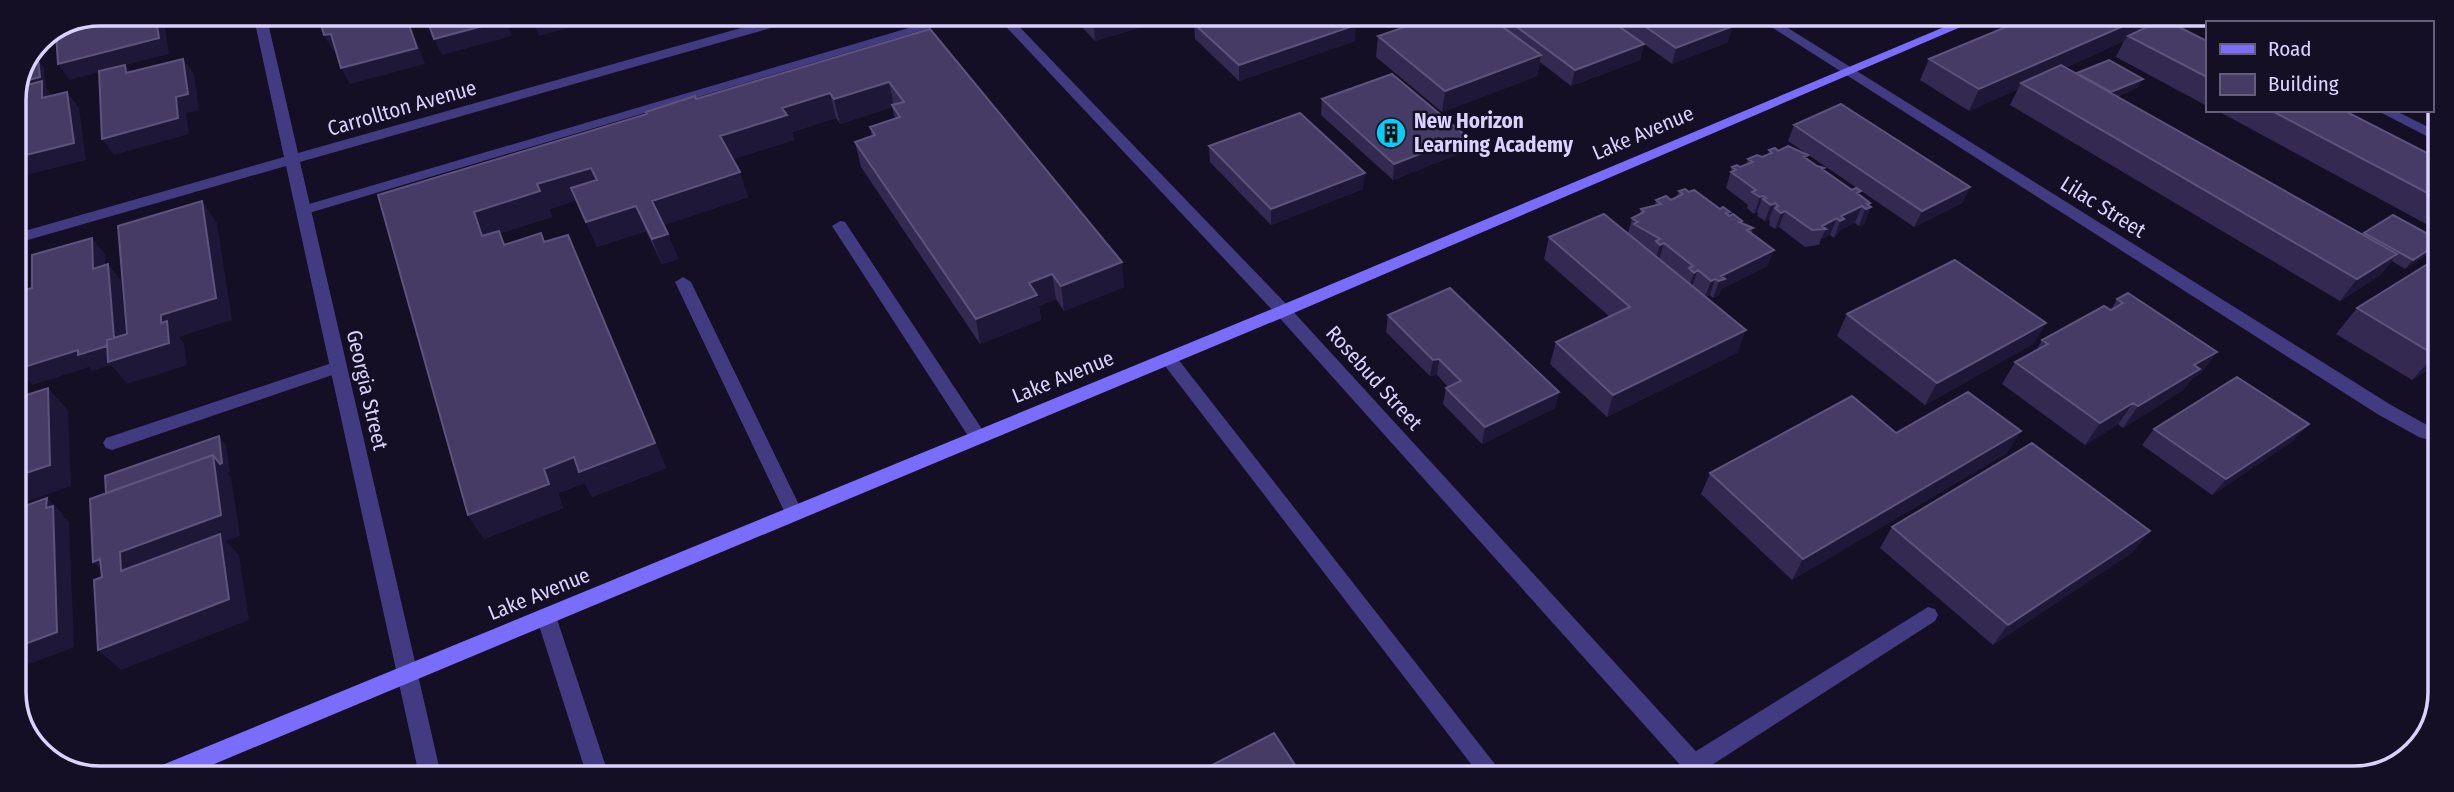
<svg xmlns="http://www.w3.org/2000/svg" width="2454" height="792" viewBox="0 0 2454 792" font-family="'Fira Sans Condensed',sans-serif">
<style>
.lines{fill:none;stroke-linecap:round;stroke-linejoin:round}
.lane{fill:#433b82;fill-rule:evenodd}
.street{fill:#433b82;fill-rule:evenodd}
.secondary{fill:#7a6dfb;fill-rule:evenodd}
.wall{fill:#342951}
.shaded-wall{fill:#1f1737}
.building{fill:#463b64;stroke:#5d537c;stroke-width:2}
.labels{text-anchor:middle;dominant-baseline:central;stroke-width:5;stroke-linejoin:round;paint-order:stroke}
.street-label{font-size:21px;fill:#dbd3fe;stroke:#140f24}
.poi-label{font-size:21px;font-weight:bold;fill:#dbd3fe;stroke:#140f24;text-anchor:start}
.rim{fill:none;stroke:#dbd3fe;stroke-width:3.5}
</style>
<rect width="100%" height="100%" fill="#140f24"/>
<g class="lines">
<!-- lane -->
<path class="lane" d="M953 15H973L309 213 304 215 296 210 299 207Z
M2193 17H2208L2216 23H2207L2205 26Z
M2376 110H2394L2440 133V143Z
M840 221 845 222 984 432 987 437 984 442H972L832 226Z
M683 277 691 282 803 513 801 518 794 520 787 518 785 513 675 282Z
M1168 352 1174 354 1505 777H1481L1162 362 1159 358Z
M338 361 344 363 347 367 344 371 112 450 106 448 103 443 106 438Z
M1928 607 1935 609 1938 615 1935 621 1701 772 1693 775 1685 772 1682 765 1685 758Z
M546 608 553 610 556 616 609 776H587L536 616 539 610Z"/>
<!-- street -->
<path class="street" d="M253 14H266L298 153 787 15H807L806 18 300 162 441 775H419L286 166 14 244V234L284 157Z
M995 15H1008L1289 307 1713 770 1716 777H1691L1277 315Z
M1754 16H1769L2391 405 2427 425 2438 422V436L2425 439 2419 437 2379 415Z"/>
<!-- secondary -->
<path class="secondary" d="M1968 17H1984L1289 315 188 775H152L155 768 1277 307Z"/>
</g>
<!-- wall -->
<path class="wall" d="M1071 15H1151V24L1095 41Z
M1497 16H1718L1728 42 1672 64 1644 44 1640 60 1571 86 1540 62 1537 76 1442 112 1376 57 1378 36 1496 22Z
M2030 17H2178L2169 22 2207 41V106L2116 57 2124 41 2065 68 2076 74 2077 73 2138 87 2117 97 2363 235 2364 233 2439 240V245L2434 250 2405 269 2392 261 2379 276 2340 301 2010 105 2018 89 1969 111 1920 80 1929 59Z
M2341 17H2376L2385 23H2353Z
M1194 24 1355 41 1239 81 1195 39Z
M930 29 1124 287 1064 311 1056 299 1039 306 1041 320 980 344 861 167 855 142 872 136 870 127 895 119 892 107 840 124 836 118 792 132 794 140 733 159 748 197 664 225 678 259 662 264 646 231 597 247 577 200 549 209 552 217 500 233 505 244 541 233 545 242 568 235 666 468 592 497 585 483 558 493 563 508 484 539 468 515 378 195 647 114 646 112 696 99Z
M1322 99 1466 136 1463 152 1393 180 1321 115Z
M2216 110H2343L2439 159V231Z
M1794 125 1970 187 1962 203 1914 227 1788 141Z
M1209 146 1363 189 1271 225 1210 162Z
M1769 150 1778 151 1806 159 1817 166 1824 168 1823 170 1870 203 1869 206 1871 207 1864 224 1859 226 1855 223 1840 230 1837 235 1834 238 1830 235 1821 239 1819 245 1805 247 1779 227 1775 229 1769 225 1770 221 1769 220 1765 221 1757 216 1758 213 1757 212 1754 214 1747 208 1748 205 1726 188 1732 167H1740L1746 165 1748 159 1762 157 1768 155Z
M1679 191 1689 192 1720 209 1730 212 1728 215 1742 221 1741 223 1753 228 1751 233 1774 250 1767 266 1721 289 1719 295 1713 298 1710 295 1705 297 1738 352 1607 417 1550 364 1556 342 1610 317 1544 259 1549 237 1628 233 1632 218 1640 214 1641 209 1655 206 1656 200H1671L1677 197Z
M2439 257V362L2412 380 2336 334 2357 308Z
M2117 299 2217 352 2201 373 2193 378 2183 390 2123 428 2118 424 2085 445 2002 384 2015 362 2036 351 2042 340 2111 310Z
M1847 314 2046 323 2033 344 1925 405 1837 336Z
M1388 315 1559 392 1555 408 1482 444 1443 404 1446 388 1448 387 1437 375 1430 376 1386 332Z
M2309 424 2294 440 2212 495 2142 445 2154 429Z
M1896 433 2007 453 1792 580 1701 494 1710 473Z
M1892 527 2133 552 1993 645 1880 548Z"/>
<!-- shaded-wall -->
<path class="shaded-wall" d="M155 14H158L164 23 169 54 126 65 136 81 126 73 125 65 70 80 58 64Z
M405 14H407L425 64 350 84 341 68Z
M552 15H615L539 36 532 20Z
M1128 15H1151V24L1095 41 1094 26Z
M2144 17H2178L2132 38 2128 36 2124 41 2025 86 2021 83 2018 89 1969 111 1979 89Z
M505 20 512 36 442 55 434 39Z
M1356 25 1355 41 1239 81V65Z
M1733 26 1728 42 1672 64 1676 48Z
M331 34 339 49 333 51 324 35Z
M1644 44 1640 60 1571 86 1575 70Z
M1541 55 1537 76 1442 112 1445 91Z
M38 59 44 68 46 86H45L53 97 42 98V87L16 94 21 82Z
M183 59 194 74 199 110 186 113 189 134 114 155 102 139 176 97Z
M2143 79 2138 87 2106 101 2111 92Z
M889 82 894 107 840 124 834 99Z
M67 92 79 108 86 160 14 178V158Z
M830 93 836 118 792 132 794 140 728 161 720 136 782 108Z
M1466 136 1463 152 1393 180 1394 164Z
M591 168 601 193 549 209 552 217 500 233 512 257 482 236 474 212 537 184Z
M740 172 748 197 662 226 652 201Z
M1365 173 1363 189 1271 225V209Z
M1970 187 1962 203 1914 227 1922 211Z
M1763 196 1757 212 1754 214 1760 197Z
M202 201 217 223 232 320 179 337 184 343 187 365 127 384 111 365 92 371 89 367 33 385 18 369 108 264 121 281 127 356 161 323V315Z
M1775 203 1769 220 1765 221 1771 205Z
M1870 203 1868 208 1871 207 1864 224 1859 226 1867 204Z
M636 206 646 231 597 247 586 222Z
M1862 206 1855 223 1840 230 1837 235 1834 238 1840 221 1841 216Z
M1785 211 1779 227 1775 229 1781 213Z
M1837 218 1830 235 1821 239 1826 229 1822 226Z
M668 234 678 259 662 264 652 239Z
M568 235 666 468 592 497 585 483 558 493 563 508 484 539 468 515 544 469Z
M92 238 105 254 107 285 93 269Z
M1664 243 1659 260 1655 261 1660 245Z
M2439 243 2434 250 2405 269 2413 260Z
M1774 250 1767 266 1721 289 1719 295 1713 298 1721 276Z
M2397 254 2379 276 2340 301 2357 279Z
M1122 262 1124 287 1064 311 1061 286Z
M1698 270 1692 287 1688 289 1694 273Z
M1052 274 1056 299 1039 306 1041 320 980 344 976 319 1029 283Z
M1715 279 1710 295 1705 297 1711 281Z
M2046 323 2033 344 1925 405 1937 383Z
M1746 330 1738 352 1607 417 1613 395Z
M2217 352 2201 373 2193 378 2183 390 2123 428 2138 406 2194 365Z
M2439 353V362L2412 380 2435 355Z
M1439 359 1437 375 1430 376 1433 360Z
M48 388 68 410 71 486 14 506V477Z
M1559 392 1555 408 1482 444 1485 427Z
M2133 403 2118 424 2085 445 2100 423Z
M2309 424 2294 440 2212 495 2226 479Z
M2021 431 2007 453 1792 580 1803 559Z
M219 436 226 445 230 472 227 473 231 477 240 536 226 541 239 555 249 620 121 670 98 650 121 571 120 552 213 455Z
M47 498 63 514V516L69 522 74 647 14 670V648L46 508Z
M2150 531 2133 552 1993 645 2008 625Z
M100 559 115 583 93 562Z"/>
<!-- building -->
<path class="building" d="M100 14H110L111 18 128 14H155L159 38 58 64 56 32 70 28V26Z
M318 14H405L417 48 341 68 331 34 324 35Z
M425 14 503 15 505 20 434 39Z
M530 15H552L532 20Z
M1084 15H1128L1094 26Z
M1220 16H1345L1356 25 1239 65 1194 24Z
M1437 16H1488L1541 55 1445 91 1378 36Z
M1502 16H1604L1644 44 1575 70Z
M1630 16H1718L1733 26 1676 48Z
M2030 17H2144L1979 89 1929 59Z
M2163 19 2207 41V77L2128 36Z
M930 29 1122 262 1061 286 1052 274 1029 283 1037 295 976 319 855 142 875 135 870 127 900 117 892 105 904 102 889 82 834 99 830 93 782 108 787 115 720 136 740 172 652 201 668 234 652 239 636 206 586 222 571 188 597 180 591 168 537 184 540 191 474 212 482 236 499 231 504 245 541 233 544 242 568 235 655 443 579 472 574 457 544 469 549 484 468 515 378 195 647 114 646 112 695 96 696 99Z
M38 59 40 77 21 82 30 61Z
M183 59 188 94 176 97 178 118 102 139 99 71 125 65 126 73Z
M2109 60 2143 79 2111 92 2077 73Z
M2061 65 2397 254 2357 279 2021 83Z
M1392 74 1466 136 1394 164 1322 99Z
M42 81V98L67 92 74 143 14 158V103L22 101 20 87Z
M1841 104 1970 187 1922 211 1794 125Z
M2270 110H2343L2439 159V199Z
M1300 113 1365 173 1271 209 1209 146Z
M1788 146 1808 155 1804 157 1817 166 1824 168 1822 169 1852 190 1856 188 1861 191 1857 193 1870 203 1867 204 1871 207 1866 209 1862 206 1841 216 1844 219 1840 221 1837 218 1822 226 1826 229 1812 230 1785 211 1781 213 1775 208 1778 206 1775 203 1771 205 1763 199 1766 198 1763 196 1760 197 1752 192 1756 190 1731 172 1736 170 1732 167 1737 165 1740 167 1753 162 1748 159 1757 155 1762 157 1772 153 1769 150 1775 148 1778 151Z
M1685 189 1689 192 1694 190 1720 209 1723 207 1730 212 1726 213 1729 216 1733 214 1742 221 1739 222 1753 228 1747 230 1774 250 1721 276 1725 279 1719 281 1715 279 1711 281 1698 270 1694 273 1689 268 1693 266 1664 243 1660 245 1656 241 1660 239 1634 224 1638 222 1632 218 1644 212 1641 209 1661 204 1656 200 1666 196 1671 200 1683 194 1679 191Z
M202 201 216 298 161 315V323L167 321 169 343 108 362 107 340 127 334 118 226Z
M1604 214 1746 330 1613 395 1556 342 1630 307 1549 237Z
M2393 215 2439 240V243L2413 260 2364 233Z
M92 238 93 269 108 264 114 338 107 340V346L78 355V350L18 369V292L32 288V255Z
M2439 257V353L2435 355 2357 308Z
M1955 260 2046 323 1937 383 1847 314Z
M1450 288 1559 392 1485 427 1446 388 1461 381 1439 359 1433 360 1388 315Z
M2128 293 2217 352 2194 365 2200 369 2138 406 2133 403 2100 423 2015 362 2048 344 2042 340 2104 306 2111 310 2123 303 2117 299Z
M2237 377 2309 424 2226 479 2154 429Z
M48 388 50 465 14 477V399Z
M1968 392 2021 431 1803 559 1710 473 1852 396 1896 433Z
M219 436 222 463 220 464 213 455 106 493 105 476Z
M2032 443 2150 531 2008 625 1892 527Z
M213 455 221 515 120 552 121 571 220 534 229 599 98 650 94 580 102 577 100 559 93 562 90 499Z
M47 498 46 508 53 506 57 632 14 648V510Z
M1274 733 1303 777 1191 776Z"/>
<!-- icons -->
<defs>
<g id="building-disc" transform="scale(1.575)"><circle r="9.5" fill="#07cef6" stroke="#140f24"/><path d="M-4-6H4V6H1V3H-1V6H-4ZM-2.5-4.3h1.7v1.8h-1.7ZM.8-4.3h1.7v1.8H.8ZM-2.5-1h1.7V.8h-1.7ZM.8-1h1.7V.8H.8Z" fill="#111"/></g>
</defs>
<g fill-rule="evenodd">
<use href="#building-disc" x="1391" y="133"/>
</g>
<g class="labels">
<!-- street labels -->
<g class="street-label">
<text transform="translate(402 108) rotate(-16)">Carrollton Avenue</text>
<text transform="translate(1643 133) rotate(-23)">Lake Avenue</text>
<text transform="translate(2103 207) rotate(32)">Lilac Street</text>
<text transform="translate(1063 377) rotate(-22)">Lake Avenue</text>
<text transform="translate(1374 378) rotate(48)">Rosebud Street</text>
<text transform="translate(367 390) rotate(77)">Georgia Street</text>
<text transform="translate(539 594) rotate(-22)">Lake Avenue</text>
</g>
<!-- poi labels -->
<g class="poi-label">
<text x="1414" y="121">New Horizon<tspan x="1414" dy="24">Learning Academy</tspan></text>
</g>
</g>
<!-- crop -->
<path d="M0 0H2454V792H0ZM100 26H2354A74 74 0 0 1 2428 100V692A74 74 0 0 1 2354 766H100A74 74 0 0 1 26 692V100A74 74 0 0 1 100 26Z" fill="#140f24" fill-rule="evenodd"/>
<path class="rim" d="M100 26H2354A74 74 0 0 1 2428 100V692A74 74 0 0 1 2354 766H100A74 74 0 0 1 26 692V100A74 74 0 0 1 100 26Z"/>
<!-- legend -->
<rect x="2206" y="21" width="228" height="91" fill="#140f24" stroke="#645d7b" stroke-width="2"/>
<rect x="2220" y="44" width="35" height="10" fill="#7a6dfb" stroke="#645d7b" stroke-width="2"/>
<text x="2268" y="56" font-size="21" fill="#dbd3fe">Road</text>
<rect x="2220" y="74" width="35" height="21" fill="#463b64" stroke="#645d7b" stroke-width="2"/>
<text x="2268" y="91" font-size="21" fill="#dbd3fe">Building</text>
</svg>
